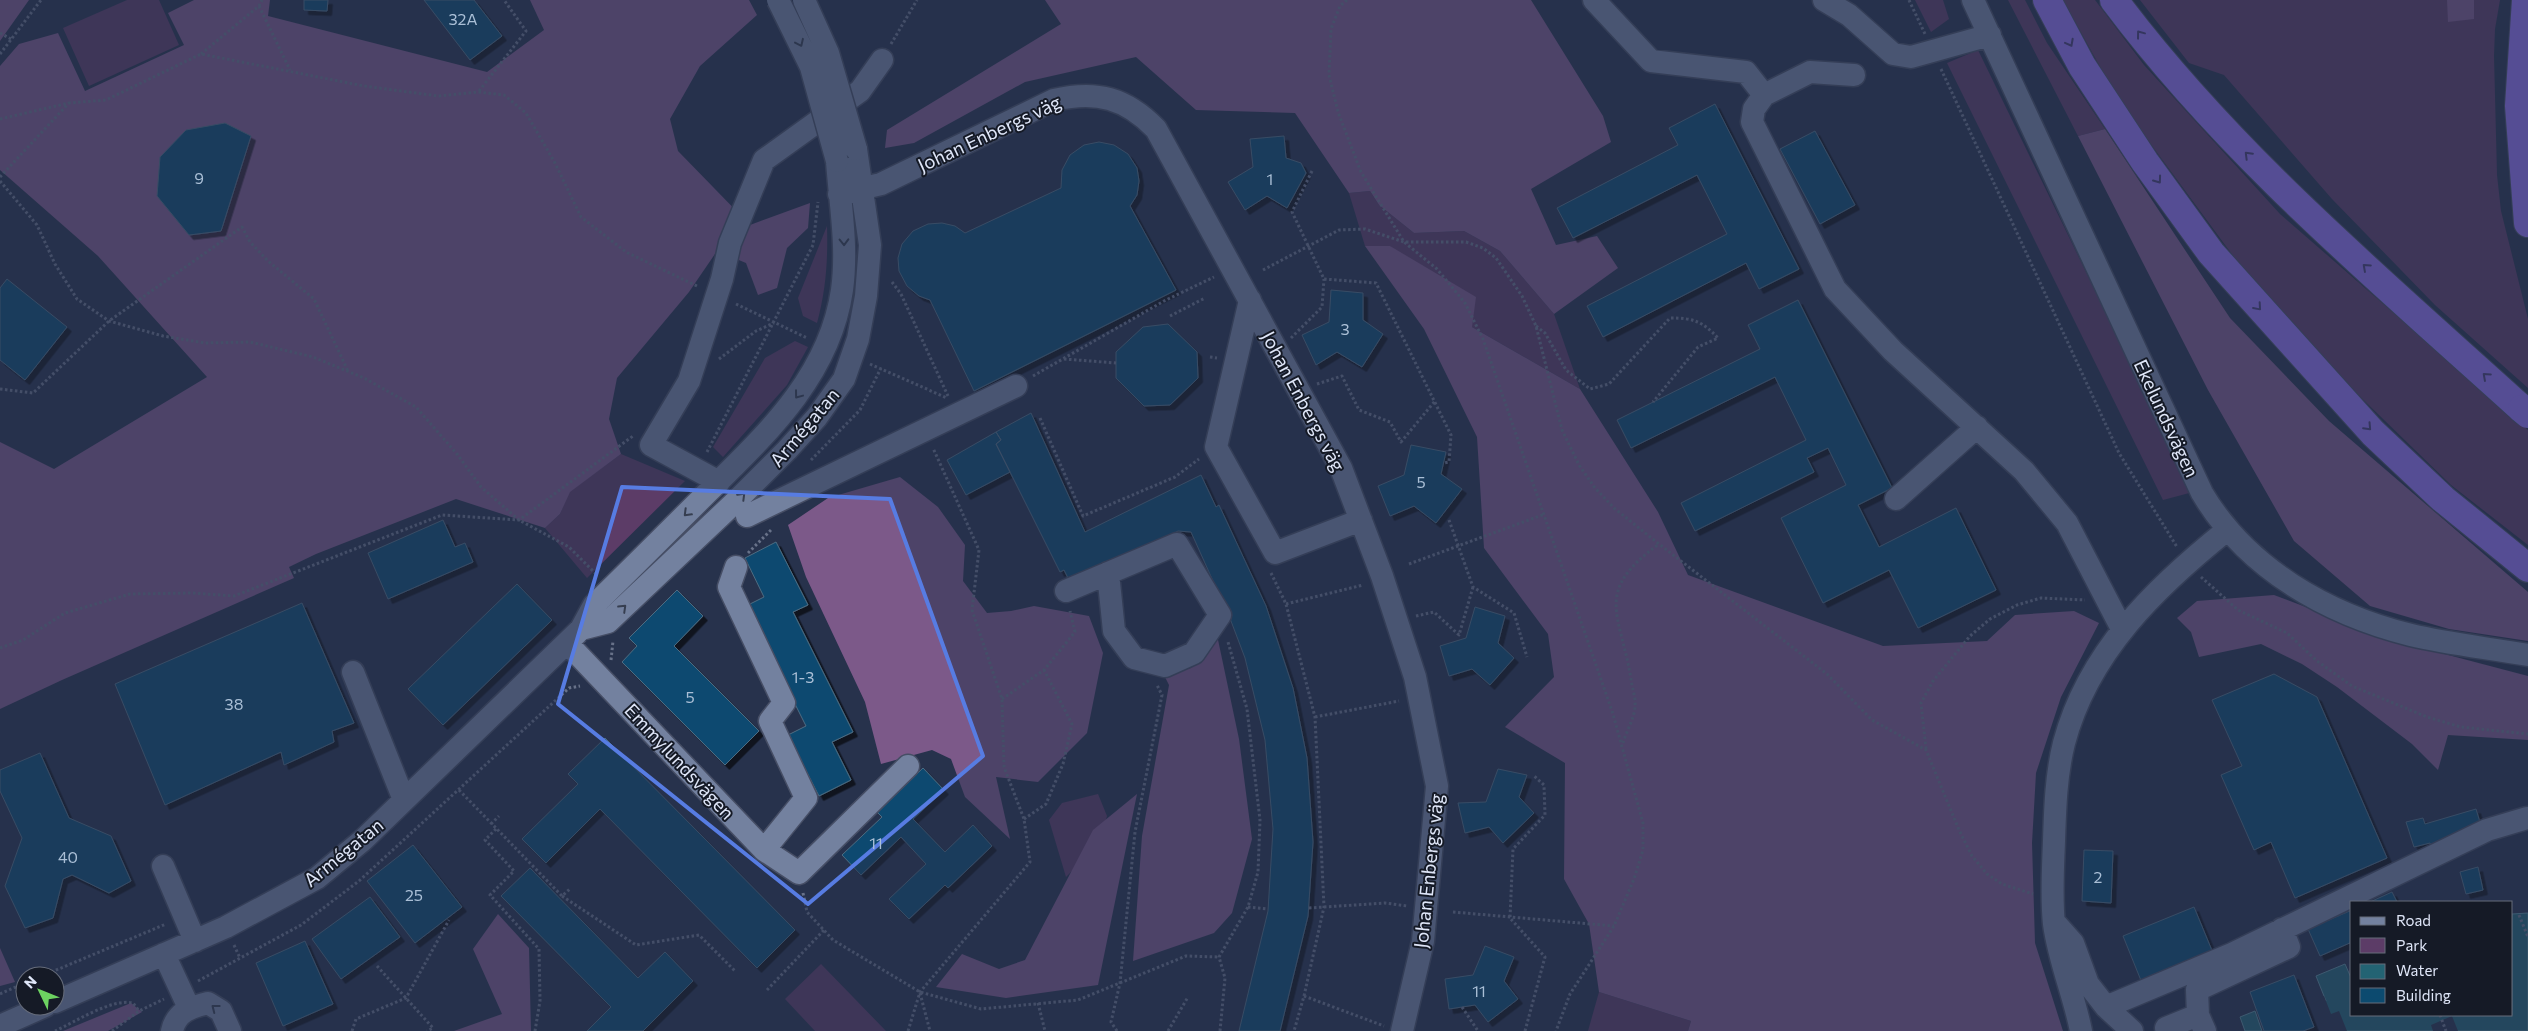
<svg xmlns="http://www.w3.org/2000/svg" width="2528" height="1031" viewBox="0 0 2528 1031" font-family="Commissioner,sans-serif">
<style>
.green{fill:#5c3c67}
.forest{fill:#7c5989}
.water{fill:#236373;stroke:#5b8a9b}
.pier{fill:#27324c}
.building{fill:#0c4a6f;stroke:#4e6c82;filter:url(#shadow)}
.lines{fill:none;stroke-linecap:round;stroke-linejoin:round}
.minor-casing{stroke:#464e65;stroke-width:25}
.highway-casing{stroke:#464e65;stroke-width:30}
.path{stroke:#687289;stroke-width:3;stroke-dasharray:2.5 2.5;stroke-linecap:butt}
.minor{stroke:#73819f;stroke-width:22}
.highway{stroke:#8e6fea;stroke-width:28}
.minor-bridge-casing{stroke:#464e65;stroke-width:25;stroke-linecap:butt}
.highway-bridge-casing{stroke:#464e65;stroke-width:30;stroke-linecap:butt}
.minor-bridge{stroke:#73819f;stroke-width:22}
.highway-bridge{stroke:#8e6fea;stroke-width:28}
.oneway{stroke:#453c74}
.oneway2{stroke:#363e50}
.marked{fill:none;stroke:#577ce2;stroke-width:4;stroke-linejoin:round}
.labels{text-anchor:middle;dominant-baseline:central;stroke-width:4;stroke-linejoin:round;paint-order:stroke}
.number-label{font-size:16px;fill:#aabfd6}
.street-label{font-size:19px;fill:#dfe6f8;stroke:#151a26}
</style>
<defs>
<filter id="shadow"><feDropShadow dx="4.5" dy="4.5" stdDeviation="0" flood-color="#0009"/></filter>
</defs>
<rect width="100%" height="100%" fill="#27324c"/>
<!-- green -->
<path class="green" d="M127 0H159L179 45 89 86 63 28Z
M1915 0H1943L1949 19 1931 32Z
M2008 0H2025L2047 43 2105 129 2078 136Z
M2063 0H2095L2144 65 2280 214 2528 430V545L2451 485 2344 381 2245 272 2119 101Z
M2140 0H2500L2495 29 2494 56 2497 175 2501 211 2528 319V388L2435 305 2332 199 2224 75 2189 63Z
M1978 50 2193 492 2163 500 1947 63Z
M1370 191 1379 205 1414 233 1464 231 1500 251 1554 314 1580 389 1472 327 1390 246H1365L1349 193Z
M827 226C828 260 826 290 817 323L803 316 798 298Z
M795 341 808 347 787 385 723 457 713 447 765 358Z
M621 454 685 481 587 578 545 528 560 514 569 492Z
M1098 794 1107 816 1099 844 1066 877 1049 820 1062 803Z
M821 964 886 1031H815L785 999Z
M1599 992 1691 1021 1688 1031H1588Z"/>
<!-- forest -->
<path class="forest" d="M0 0H29L0 41Z
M194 0H270L268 16 487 72 544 30 530 0H749L757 15 700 66 670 119 678 151 750 225 810 203 808 228 787 248 777 288 758 295 746 263 717 251 689 292 617 378 609 419 621 454 570 492 560 514 545 528 456 499 316 554 289 567 294 578 62 680 0 709V442L54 469 207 377 98 256 0 170V66L19 44 58 33 85 91 184 45 168 13Z
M1045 0H1531L1603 116 1611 142 1531 189 1556 245 1597 236 1618 268 1554 314 1500 251 1464 231 1414 233 1379 205 1370 191 1349 193 1295 113 1196 110 1136 57 1025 82 914 143 885 148 887 130 1061 24Z
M2447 0H2474V19L2448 22Z
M2105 129 2230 318 2329 421 2528 592V641L2449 629 2370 606 2294 541 2208 390 2078 136Z
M1365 246H1390L1476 297 1472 327 1580 389 1658 512 1688 575 1883 646 1987 641 2015 615 2074 611 2099 623 2061 697 2036 773 2032 843 2035 943 2063 1031H1688L1691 1021 1599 992 1589 924 1564 879 1565 763 1505 727 1554 677 1548 634 1484 548 1477 437 1424 329Z
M900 477 938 507 965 545 963 581 987 613 1011 611 1034 606 1089 616 1103 653 1087 733 1038 782 996 777 1010 839 965 797 951 759 932 750 881 764 865 702 806 577 788 525 828 498Z
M2274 595 2395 641 2528 676V740L2448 735 2438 770 2412 744 2337 687 2302 664 2261 644 2199 657 2191 632 2177 618 2197 601Z
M1217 635 1239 739 1252 839 1232 913 1214 933 1133 961 1142 836 1169 685 1164 675 1191 668Z
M1137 794 1098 985 1006 998 936 987 962 954 999 969 1025 960 1093 830Z
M498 914 529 948 531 1031H454L502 1014 473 949Z
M0 948 15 982 0 986Z
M131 1003 142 1012 108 1031H63Z"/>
<!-- water -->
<path class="water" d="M2528 913V1031H2319L2311 1007 2326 1001 2316 976 2345 964 2352 980V1015H2512V914Z
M2255 1011 2262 1031H2245L2240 1017Z"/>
<!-- pier -->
<path class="pier" d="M2324 996 2331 1014 2339 1011 2347 1031H2318L2309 1006 2322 999 2321 997Z
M2452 1016 2458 1031H2433L2431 1025Z"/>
<!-- building -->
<path class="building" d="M304 0H328L327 11 304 10Z
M424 0H474L502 36 470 60Z
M1715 104 1799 269 1759 289 1746 263 1603 337 1587 306 1727 234 1697 175 1573 238 1557 208 1678 145 1669 128Z
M225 123 251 136 221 231 189 235 157 196 160 157 186 130Z
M1815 131 1855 205 1820 224 1780 149Z
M1284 136 1286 158 1301 163 1306 173 1287 208 1267 196 1245 210 1228 182 1253 167 1250 139Z
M1099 142 1114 145 1128 154 1137 168 1139 181 1137 195 1130 206 1176 290 974 391 930 300 919 296 907 286 899 271 898 258 902 244 913 231 928 224 942 223 955 226 965 233 1061 188 1062 170 1070 155 1084 145Z
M7 279 67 327 25 380 0 360V288Z
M1331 290 1363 293V320L1383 334 1362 367 1337 352 1316 365 1302 335 1329 322Z
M1798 300 1892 488 1858 505 1879 547 1956 508 1996 590 1918 628 1889 570 1823 603 1781 518 1846 485 1828 448 1807 458 1814 472 1695 531 1681 503 1806 440 1775 377 1631 448 1617 420 1760 349 1748 325Z
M1168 324 1197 352 1198 378 1170 405 1144 406 1116 378V352L1143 327Z
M1031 413 1085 532 1201 475 1216 507 1219 505 1266 606 1293 688 1307 758 1313 842 1308 916 1280 1031H1239L1268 911 1273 829 1265 740 1245 658 1231 621 1191 532 1178 531 1106 570 1069 580 1064 570 1060 572 996 444 1001 440 996 432Z
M996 432 1001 440 996 444 1010 472 966 495 947 460Z
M1411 445 1446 452 1441 474 1462 489 1436 523 1414 506 1390 516 1378 486 1404 475Z
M443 520 455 547 465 543 473 562 388 599 368 553Z
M776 542 808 605 793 612 853 732 832 742 851 780 819 796 788 735 806 726 746 606 764 597 745 558Z
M517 584 552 620 443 725 408 689Z
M677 590 703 616 674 646 759 731 725 765 622 662 637 646 629 638Z
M302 603 354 723 332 731 334 742 284 765 281 752 165 805 115 684Z
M1475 607 1505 616 1498 643 1514 658 1490 685 1472 669 1449 676 1440 646 1466 638Z
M2274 674 2317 697 2387 858 2295 898 2271 842 2254 850 2221 775 2242 766 2212 700Z
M605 738 795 930 757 968 600 809 546 863 522 839 578 784 568 774Z
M40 753 69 818 111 836 131 881 109 893 72 875 63 879 53 918 25 928 5 886 22 838 0 791V770Z
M923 768 944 790 913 819 945 852 973 825 992 846 948 888 945 885 909 919 889 899 926 864 901 837 861 875 842 855 882 817 877 812Z
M1498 769 1527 775 1519 797 1534 813 1503 843 1489 827 1465 833 1458 803 1486 802Z
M2476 809 2482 829 2436 842 2437 846 2432 847 2430 843 2414 847 2406 822 2423 818 2425 824Z
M413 845 462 907 415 943 367 881Z
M2084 850 2113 851 2111 903 2082 901Z
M2478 867 2483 890 2466 894 2460 872Z
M530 868 638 978 665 952 693 981 643 1031H587L611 1007 501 896Z
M2392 892 2397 902H2370Z
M370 897 400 937 341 979 312 939Z
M2194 907 2213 953 2142 983 2123 936Z
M2352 910V942L2320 956 2308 929Z
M305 941 333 1004 283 1026 256 963Z
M1485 946 1514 957 1504 981 1518 999 1488 1022 1475 1005 1449 1009 1445 979 1473 975Z
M2294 975 2314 1027 2303 1031H2264L2250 992Z"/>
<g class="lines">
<!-- minor casing -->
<g class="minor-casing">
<path id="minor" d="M1594 0 1651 61 1746 72 1764 95
M1824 0 1849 15 1893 54 1911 57 1990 35
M1973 0 2202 493C2247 569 2327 614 2411 635 2449 644 2489 648 2528 655
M1854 75 1810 72 1764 95 1754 109 1752 122 1835 289 1893 351 2024 471 2067 523 2122 629
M839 194 881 184 1054 100C1097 90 1126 98 1156 129L1341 468 1382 576 1415 677 1437 786 1423 941 1402 1031
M1250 300 1216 447 1275 553 1361 520
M719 482 651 445 689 381 722 279 730 243 764 160 860 91 882 60
M1896 499 1977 427
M747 516 1016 386
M736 567 729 587 784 703 770 721 806 798 764 850
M1066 591 1177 544 1220 615 1194 653 1165 666 1134 658 1114 631 1108 573
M581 629 608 622 734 503 787 450 817 417 844 379 858 339 866 296 870 245 856 149
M567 643 764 850 799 873 908 766
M353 672 404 800
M163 866 195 941
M2057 925 2073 943 2088 984 2106 1007 2132 1031
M164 954 189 1008
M55 1002 226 927 317 878 363 840 581 629 594 605C629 571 664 536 699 501 760 440 829 380 842 290 848 247 840 204 837 161
M2106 1007 2232 954 2487 830 2527 818
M0 1026 45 1006
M172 1031C176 1012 191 1007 208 1003L221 1011 230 1031
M2081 1031C2074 995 2059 961 2054 924 2051 897 2053 869 2054 841 2055 809 2056 775 2064 743 2088 652 2156 587 2227 530
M2167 1031 2166 1028 2198 1015
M2205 1031 2198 1015 2197 990 2289 947 2282 929"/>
</g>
<!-- highway casing -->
<g class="highway-casing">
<path id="highway" d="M2047 0 2082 66 2145 162 2211 253 2373 433 2443 499 2528 568
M2114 0C2230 155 2380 280 2522 409
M2526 0 2519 106 2528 223"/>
</g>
<!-- path -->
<path class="path" d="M1347 0 1340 6 1331 29 1329 75 1338 112 1361 172 1404 242 1437 269 1465 303 1483 339 1613 714 1643 823V850L1634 879 1614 926 1570 994 1556 1031
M1909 0 1925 34
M259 6 290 70
M0 33 11 39
M891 44 917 0
M0 54 41 0
M201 54 259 6 262 0
M1941 69 2119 453 2177 547
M479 91 526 31 504 0
M0 119 69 103 106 100 201 54 364 86 438 96 478 92 504 95 526 113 555 163 581 217 626 252 699 287
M1312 171 1292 212 1324 279 1376 283 1451 435 1449 462 1444 463
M0 177 69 103
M0 181 37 225 55 264 77 299 109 321 163 336 205 343 250 342 313 357 364 378 416 407 457 454 481 487 519 520 569 547 596 574
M1263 270 1339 230 1365 229 1404 242H1466L1483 248 1496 258 1522 296 1536 326 1562 430 1579 465 1595 488 1614 508 1659 544 1827 674 1872 720 1926 750 1959 830 1972 856 1987 874 2002 884 2033 894
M892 282 901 294 948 396
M736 304 807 338
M1170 316 1205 298
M1536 326 1545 333 1566 370 1590 389 1609 384 1670 318C1693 318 1702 321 1718 338L1698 347 1653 402
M1291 338 1322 307 1324 279
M1210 357 1217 358
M719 359 756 331 774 323
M1064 359 1116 363
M870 364 947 398
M1033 376 1164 301 1214 277
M1317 384 1342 376 1359 410 1390 422 1401 442 1435 401
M0 389 33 393 109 321 242 227 250 242 268 261 314 299 348 371
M1040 418 1083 516 1175 477 1199 459
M707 452 813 245 818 202
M811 460 860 410 881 368
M1449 520 1473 587 1514 613 1527 657
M748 553 772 529
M1409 564 1545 514
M1271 573 1286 604 1315 717 1324 907 1304 996 1294 1031
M2201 577 2238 610 2287 633 2317 661 2352 686 2427 717 2461 727 2528 734
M1286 604 1363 585
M1416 616 1434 612 1459 635 1473 587
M0 648 23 640 65 613 130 594 192 593 234 596 442 515 519 520 633 436
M611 660 613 641
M1002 699 1044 670 1075 632 1070 611
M1315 717 1399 701
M1623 743C1626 732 1635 717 1635 706 1636 698 1632 688 1631 679 1620 612 1593 592 1659 544
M1926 749 1921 703 1933 681 1970 636 1990 619 2017 605 2041 598 2085 600
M459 790 562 896 571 888
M1024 819 1046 804 1063 764 1072 724 1044 670
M491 824 499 816
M496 829 485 840 514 871 490 895 539 949 540 1001 535 1031
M803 893 807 912 833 940 920 992 981 1009 1078 1000 1186 956 1219 957
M562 896 636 945 699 935 735 971
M1248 907 1268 909
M1309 908 1385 903 1407 906
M1453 912 1614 926
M2519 915 2528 937
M234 945 240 958
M377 966 433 1028 427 1031
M42 976 166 924
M198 981 301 925 359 881 569 688 580 686
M767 990 824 930
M920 993 930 1031
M0 994 25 983
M1304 996 1384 1026
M1038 1003 1045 1031
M1462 1007 1478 1031
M2440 1015 2446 1031
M55 1031C75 1022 112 998 133 1003L139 1011
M112 1031 139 1011 164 999
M352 1031 356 1019 406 998 449 920
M908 1031 920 992 1030 862 1024 819 1004 767 1002 699 972 610 979 550 933 448
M1117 1031 1111 1022 1120 983 1135 832 1162 695 1157 685
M1168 1031 1188 997
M1220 1031 1225 978 1219 957 1248 907 1258 872 1260 820 1247 709 1228 642
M1525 1031 1545 957 1510 918 1513 849 1545 815 1544 785 1533 775"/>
<!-- minor -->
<use href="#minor" class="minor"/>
<!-- highway -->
<use href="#highway" class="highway"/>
<!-- minor-bridge casing -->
<g class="minor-bridge-casing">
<path id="minor-bridge" d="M778 0 811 67 837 161
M804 0 828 53 856 149"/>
</g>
<!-- highway-bridge casing -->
<g class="highway-bridge-casing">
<path id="highway-bridge" d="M2522 409 2528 414"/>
</g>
<!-- minor-bridge -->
<use href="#minor-bridge" class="minor-bridge"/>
<!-- highway-bridge -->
<use href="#highway-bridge" class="highway-bridge"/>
</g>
<!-- one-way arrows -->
<defs><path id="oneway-chevron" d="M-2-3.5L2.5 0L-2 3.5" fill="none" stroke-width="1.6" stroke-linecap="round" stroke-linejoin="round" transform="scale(1.25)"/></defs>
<g class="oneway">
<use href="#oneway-chevron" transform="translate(2140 34) rotate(-127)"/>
<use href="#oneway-chevron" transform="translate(2070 43) rotate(62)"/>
<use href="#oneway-chevron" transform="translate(2248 155) rotate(-135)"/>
<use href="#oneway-chevron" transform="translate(2158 180) rotate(54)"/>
<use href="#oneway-chevron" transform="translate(2366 267) rotate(-138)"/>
<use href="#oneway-chevron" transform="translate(2258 307) rotate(49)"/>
<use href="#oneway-chevron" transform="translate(2486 376) rotate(-138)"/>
<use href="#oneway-chevron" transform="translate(2368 427) rotate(47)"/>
</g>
<g class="oneway2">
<use href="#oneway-chevron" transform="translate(800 43) rotate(65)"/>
<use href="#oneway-chevron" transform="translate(844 242) rotate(89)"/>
<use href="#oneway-chevron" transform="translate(798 395) rotate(127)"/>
<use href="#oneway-chevron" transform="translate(742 496) rotate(-45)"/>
<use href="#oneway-chevron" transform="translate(687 513) rotate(135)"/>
<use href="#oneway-chevron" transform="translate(623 608) rotate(-44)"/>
<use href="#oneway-chevron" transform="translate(215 1008) rotate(-142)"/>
</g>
<!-- marked area -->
<path d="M0 0H2528V1031H0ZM622 487 890 499 983 756 808 904 558 704Z" fill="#27324c" fill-opacity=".55" fill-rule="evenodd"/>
<path class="marked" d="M622 487 890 499 983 756 808 904 558 704Z"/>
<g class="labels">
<!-- number labels -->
<g class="number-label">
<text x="463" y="18">32A</text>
<text x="199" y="177">9</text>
<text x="1270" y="178">1</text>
<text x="1345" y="328">3</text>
<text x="1421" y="481">5</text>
<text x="803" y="676">1-3</text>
<text x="690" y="696">5</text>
<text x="234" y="703">38</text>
<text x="876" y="842">11</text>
<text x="68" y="856">40</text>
<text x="2098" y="876">2</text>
<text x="414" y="894">25</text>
<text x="1479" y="990">11</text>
</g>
<!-- street labels -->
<g class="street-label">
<text transform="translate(989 133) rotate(-25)">Johan Enbergs väg</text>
<text transform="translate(1304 401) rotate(62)">Johan Enbergs väg</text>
<text transform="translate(2167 418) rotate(65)">Ekelundsvägen</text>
<text transform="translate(804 427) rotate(-50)">Armégatan</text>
<text transform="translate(680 761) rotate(47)">Emmylundsvägen</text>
<text transform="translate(343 852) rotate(-39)">Armégatan</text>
<text transform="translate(1428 871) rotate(-84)">Johan Enbergs väg</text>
</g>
</g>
<!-- legend -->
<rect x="2350" y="901" width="162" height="115" fill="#151a26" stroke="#666c7a"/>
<rect x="2360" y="917" width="25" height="8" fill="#73819f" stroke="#666c7a"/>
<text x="2396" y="926" font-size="15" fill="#dfe6f8">Road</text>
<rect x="2360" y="938" width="25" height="15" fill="#5c3c67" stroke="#666c7a"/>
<text x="2396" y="951" font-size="15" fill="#dfe6f8">Park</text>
<rect x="2360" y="964" width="25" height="15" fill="#236373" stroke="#666c7a"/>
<text x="2396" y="976" font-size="15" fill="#dfe6f8">Water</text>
<rect x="2360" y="988" width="25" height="15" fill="#0c4a6f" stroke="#666c7a"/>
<text x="2396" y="1001" font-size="15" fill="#dfe6f8">Building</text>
<!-- north arrow -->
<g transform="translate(40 991) rotate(313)"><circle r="24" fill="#151a26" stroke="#666c7a"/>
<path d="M0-4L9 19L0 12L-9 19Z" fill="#6dd361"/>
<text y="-8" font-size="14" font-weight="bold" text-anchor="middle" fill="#dfe6f8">N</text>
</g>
</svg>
